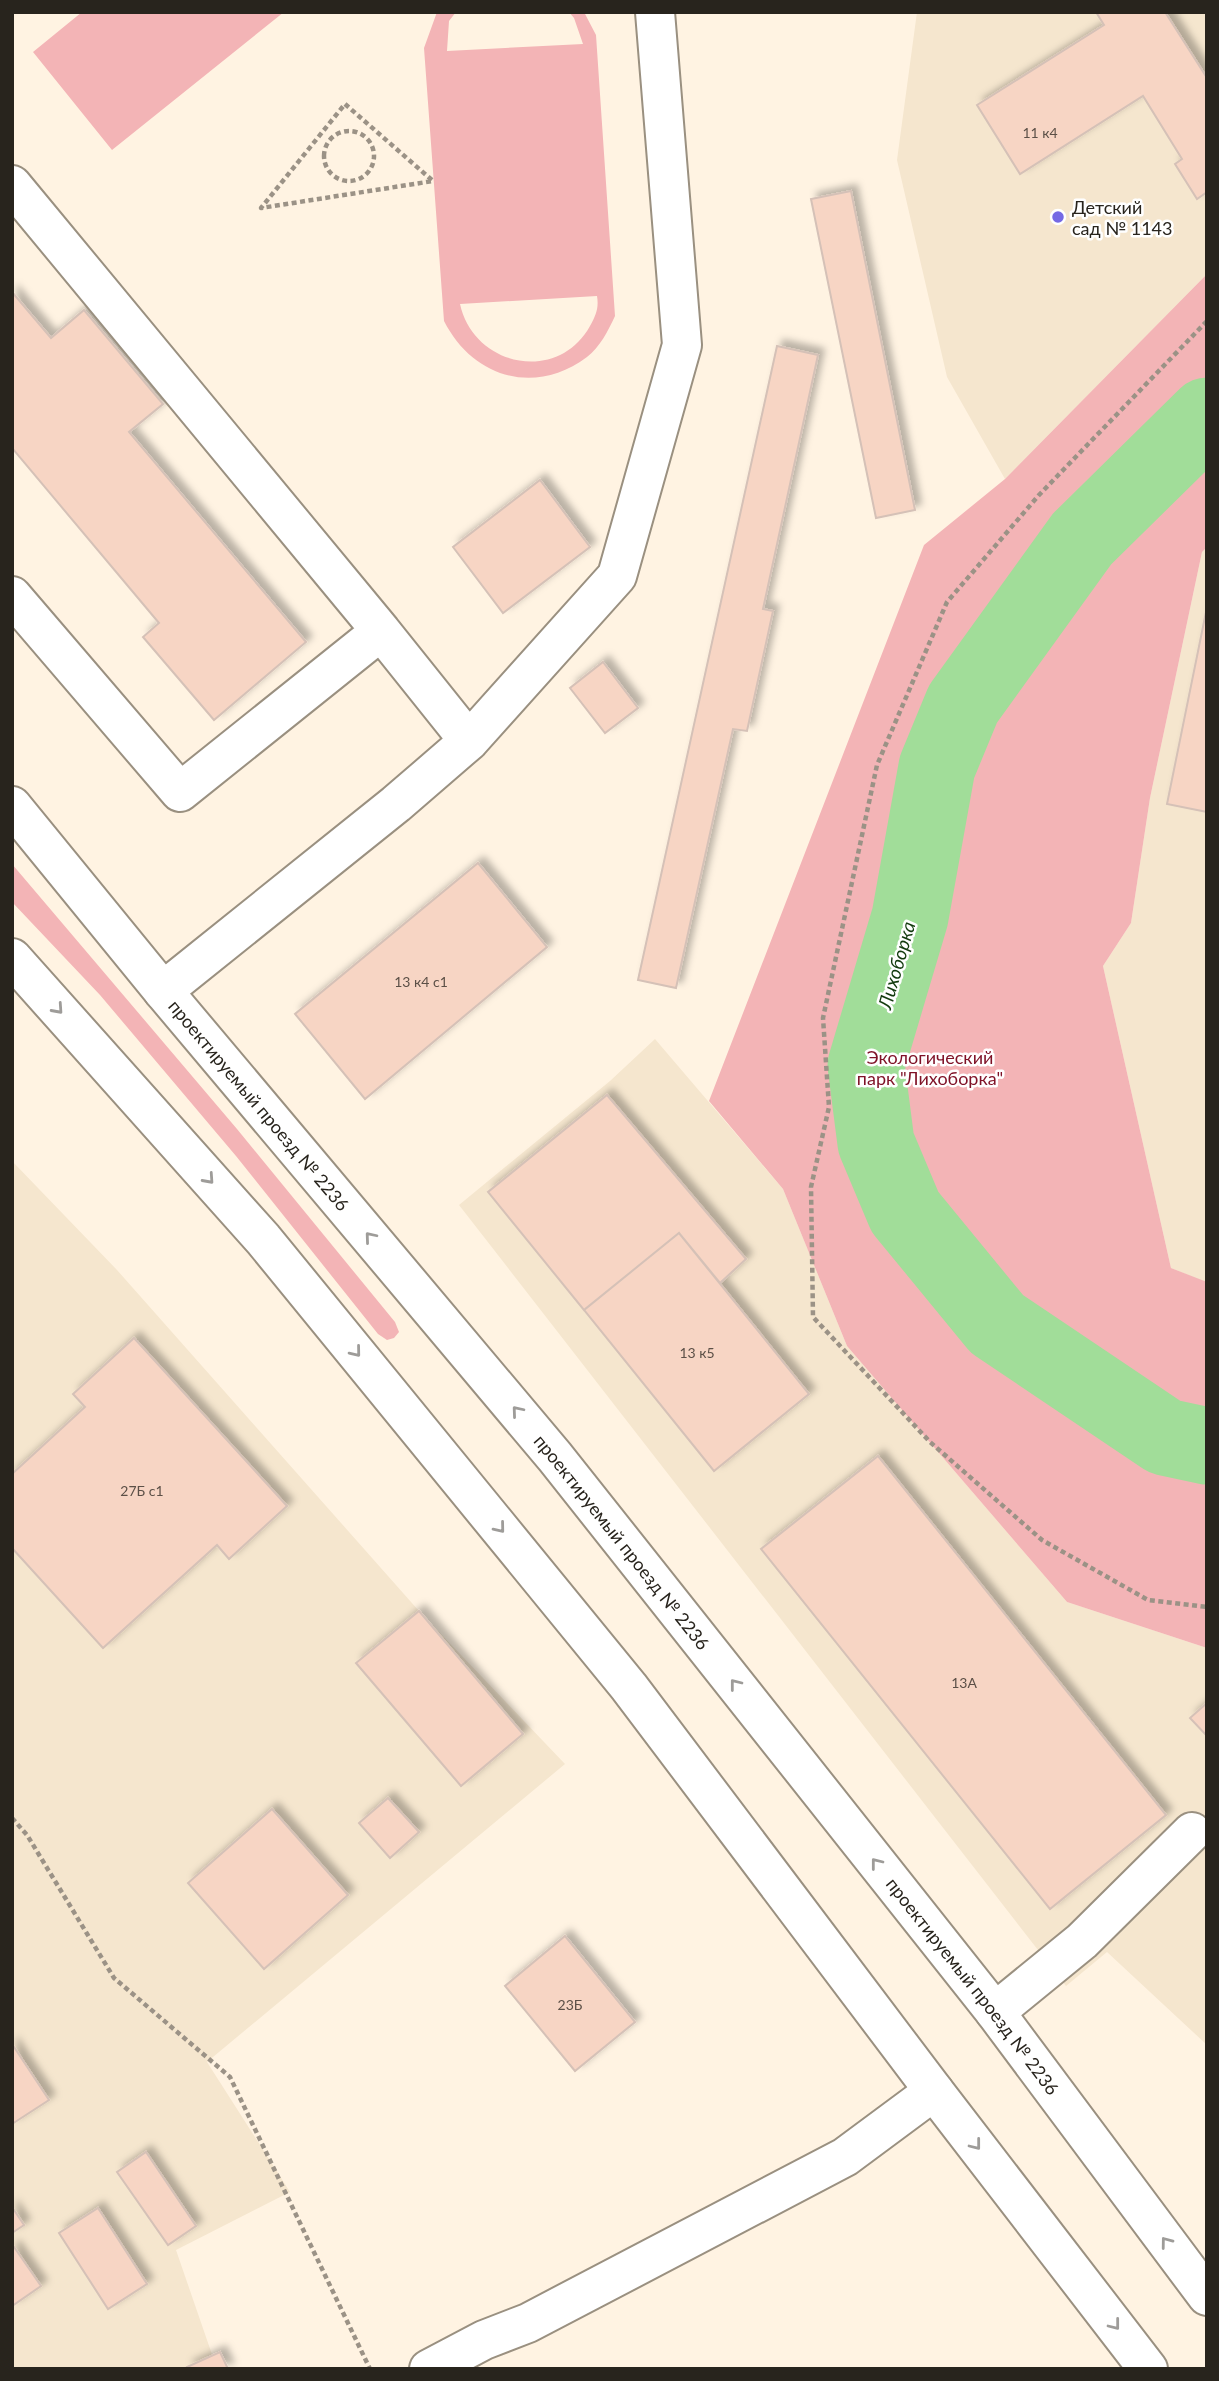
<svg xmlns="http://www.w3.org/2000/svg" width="1219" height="2381" viewBox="0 0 1219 2381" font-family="Lato,sans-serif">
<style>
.built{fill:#f5e6ce}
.green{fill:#f3b4b6;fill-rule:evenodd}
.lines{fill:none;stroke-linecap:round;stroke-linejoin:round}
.river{stroke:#a1dd99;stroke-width:77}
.building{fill:#f7d5c4;stroke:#d5c1b7;stroke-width:2;filter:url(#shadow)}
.minor-casing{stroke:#9a9080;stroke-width:42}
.major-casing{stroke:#9a9080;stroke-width:42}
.path{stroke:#9b9286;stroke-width:4.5;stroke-dasharray:5 3.5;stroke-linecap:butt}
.minor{stroke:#fff;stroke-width:38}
.major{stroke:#fff;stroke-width:38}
.oneway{stroke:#9e9c99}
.poi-dot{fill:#7569e4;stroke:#fff;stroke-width:2.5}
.labels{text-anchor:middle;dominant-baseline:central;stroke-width:5;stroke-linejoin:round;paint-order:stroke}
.number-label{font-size:14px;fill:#5c5047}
.poi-label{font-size:18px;fill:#28241d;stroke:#fff;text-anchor:start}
.park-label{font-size:18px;fill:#7f1227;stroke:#fff}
.street-label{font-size:18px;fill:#28241d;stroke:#fff}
.water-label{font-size:19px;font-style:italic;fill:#133b0e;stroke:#fff}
</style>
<defs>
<filter id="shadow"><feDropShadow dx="6" dy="-6" stdDeviation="3.5" flood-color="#0004"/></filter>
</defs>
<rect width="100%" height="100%" fill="#fff3e2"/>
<!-- built -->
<path class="built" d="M917 12H1207V274L1005 479 947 377 897 160Z
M1207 547V1282H1205L1171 1268 1103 966 1131 923 1150 798 1202 552Z
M655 1039 783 1189 847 1346 1067 1602 1207 1648V2045L1107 1952 1066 1986 459 1205 610 1081Z
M12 1161 117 1270 419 1611 565 1764 207 2062 290 2192 176 2250 217 2369H12Z"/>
<!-- green -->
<path class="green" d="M82 12H284L112 150 33 52Z
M437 12H456L449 21 447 51 583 44 574 18 569 12H584L596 35 615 316C608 331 600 347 587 357 535 396 473 378 444 321L424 48ZM597 296C599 308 596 315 590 326 558 384 474 367 460 304Z
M1207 274V547L1202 552 1150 798 1131 923 1103 966 1171 1268 1207 1282V1648L1067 1602 847 1346 783 1189 709 1101 924 545 1005 479Z
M12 864 237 1129 395 1322 399 1332 394 1338 387 1340 378 1334 236 1156 100 995 12 902Z"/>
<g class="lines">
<!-- river -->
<path class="river" d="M1207 416 1082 539 963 704 937 767 910 917 866 1065 876 1143 905 1212 997 1324 1165 1437 1207 1446"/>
</g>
<!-- building -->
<path class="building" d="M1096 12H1165L1207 78V192L1197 199 1175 164 1182 159 1143 96 1020 174 977 105 1104 25Z
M851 191 915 510 876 518 811 199Z
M12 292 51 338 84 310 163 404 129 432 306 642 214 720 143 637 159 623 12 448Z
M777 346 818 355 763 609 773 611 747 731 733 729 676 988 638 980Z
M540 480 590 547 503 613 453 547Z
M1207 607V812L1167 804Z
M603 662 638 708 605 733 570 688Z
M478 863 547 947 365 1099 295 1014Z
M607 1095 746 1259 720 1283 679 1233 584 1310 488 1192Z
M679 1233 809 1394 714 1471 584 1310Z
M134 1338 287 1506 229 1559 217 1545 103 1648 12 1548V1474L85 1407 73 1394Z
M878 1456 1166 1815 1050 1909 761 1549Z
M419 1611 523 1734 461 1786 356 1663Z
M1207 1703V1736L1190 1718Z
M388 1798 419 1832 390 1858 359 1823Z
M272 1809 348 1895 264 1969 188 1883Z
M565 1936 635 2022 575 2071 505 1986Z
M12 2044 49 2100 12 2124Z
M146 2152 196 2226 168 2245 117 2172Z
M12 2207 24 2225 12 2233Z
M98 2208 147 2284 108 2309 59 2233Z
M14 2247 41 2286 12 2306V2248Z
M220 2352 228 2369H188L187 2367Z"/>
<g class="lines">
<!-- minor casing -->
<g class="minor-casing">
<path id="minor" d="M12 185 381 631 180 792 12 596
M381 631 469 741
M163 991 396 804 469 741 617 576 682 345 655 12
M995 2012 1082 1941 1192 1832
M429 2369 484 2340 528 2323 845 2157 934 2091"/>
</g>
<!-- major casing -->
<g class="major-casing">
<g id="major">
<path id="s1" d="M12 806 163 991 555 1457 995 2012 1207 2296"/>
<path d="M12 958 263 1239 629 1687 934 2091 1148 2369"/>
</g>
</g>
<!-- path -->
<path class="path" d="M345 104 433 181 261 208Z
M324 156a25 25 0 1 1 50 0a25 25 0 1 1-50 0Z
M1207 321 1039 495 947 602 877 765 823 1018 829 1107 811 1187 813 1317 930 1442 1042 1540 1148 1600 1207 1607
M12 1818 27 1835 114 1978 230 2077 370 2369"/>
<!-- minor -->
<use href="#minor" class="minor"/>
<!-- major -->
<use href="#major" class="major"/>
</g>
<!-- one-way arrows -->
<defs><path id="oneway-chevron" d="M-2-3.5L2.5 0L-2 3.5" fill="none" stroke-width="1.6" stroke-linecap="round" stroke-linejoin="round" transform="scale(1.75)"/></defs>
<g class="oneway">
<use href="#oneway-chevron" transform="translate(58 1009) rotate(48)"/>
<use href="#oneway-chevron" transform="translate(209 1179) rotate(48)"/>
<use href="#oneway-chevron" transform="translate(370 1237) rotate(-130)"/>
<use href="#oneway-chevron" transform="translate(356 1352) rotate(51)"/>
<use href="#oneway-chevron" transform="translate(517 1411) rotate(-130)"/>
<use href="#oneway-chevron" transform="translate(500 1528) rotate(51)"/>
<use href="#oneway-chevron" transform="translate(735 1684) rotate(-128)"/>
<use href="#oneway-chevron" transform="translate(876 1863) rotate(-128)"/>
<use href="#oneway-chevron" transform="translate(976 2145) rotate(52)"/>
<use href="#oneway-chevron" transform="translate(1166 2242) rotate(-127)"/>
<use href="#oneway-chevron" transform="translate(1115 2325) rotate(52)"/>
</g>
<!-- markers -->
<circle class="poi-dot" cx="1058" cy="217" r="7"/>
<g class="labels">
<!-- number labels -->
<g class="number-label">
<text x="1040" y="132">11 к4</text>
<text x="421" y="981">13 к4 с1</text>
<text x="697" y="1352">13 к5</text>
<text x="142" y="1490">27Б с1</text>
<text x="964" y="1682">13А</text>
<text x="570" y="2004">23Б</text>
</g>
<!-- poi labels -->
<g class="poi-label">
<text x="1072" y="207">Детский<tspan x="1072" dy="21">сад № 1143</tspan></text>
</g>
<!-- park labels -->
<g class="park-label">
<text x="930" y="1057">Экологический<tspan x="930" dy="21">парк "Лихоборка"</tspan></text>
</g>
<!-- street labels -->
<g class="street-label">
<text stroke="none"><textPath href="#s1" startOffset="388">проектируемый проезд № 2236</textPath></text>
<text stroke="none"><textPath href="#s1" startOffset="956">проектируемый проезд № 2236</textPath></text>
<text stroke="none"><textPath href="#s1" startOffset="1522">проектируемый проезд № 2236</textPath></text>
</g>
<!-- water labels -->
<g class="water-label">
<text transform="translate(896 965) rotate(-74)">Лихоборка</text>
</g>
</g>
<!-- border -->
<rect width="1219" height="2381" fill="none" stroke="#28241d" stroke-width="28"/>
</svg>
